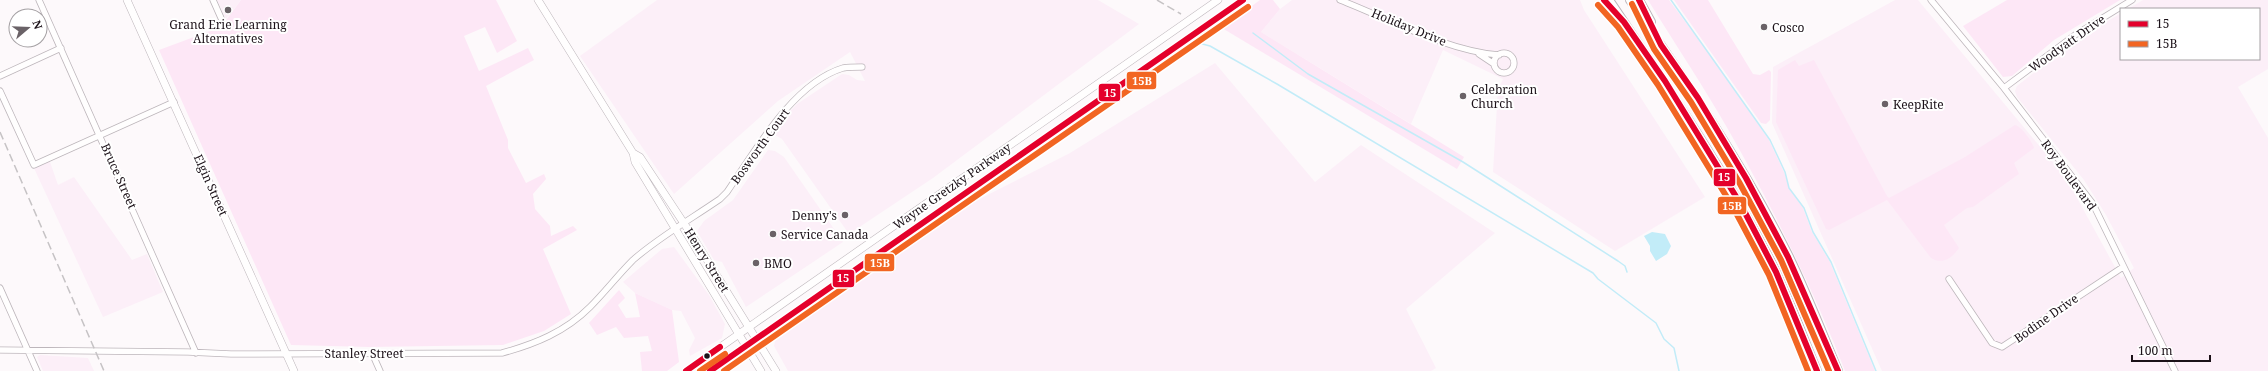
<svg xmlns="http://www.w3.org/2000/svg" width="2268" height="371" viewBox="0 0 2268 371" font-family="'Noto Serif',serif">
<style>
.built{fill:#fceff8}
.green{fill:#fde7f6}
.water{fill:#c2ecf8}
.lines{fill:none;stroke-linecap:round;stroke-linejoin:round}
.stream{stroke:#c2ecf8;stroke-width:1.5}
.minor-casing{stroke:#bdb6bb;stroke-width:7}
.major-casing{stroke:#bdb6bb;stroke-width:8}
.highway-casing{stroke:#bdb6bb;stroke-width:10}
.minor{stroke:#fffefe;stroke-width:5.5}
.major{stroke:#fffefe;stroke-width:7}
.highway{stroke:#fffefe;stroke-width:8}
.rail{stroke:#c6c3c5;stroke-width:1.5;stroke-dasharray:8 4;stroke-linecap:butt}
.bus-1-casing{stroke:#fff;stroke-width:9}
.bus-2-casing{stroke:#fff;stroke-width:9}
.bus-1{stroke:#e4002b;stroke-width:6}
.bus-2{stroke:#f26522;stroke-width:6}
.poi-dot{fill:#6a6267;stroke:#fff;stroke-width:1.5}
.bus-dot{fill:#1b1118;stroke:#fff;stroke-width:1.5}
.labels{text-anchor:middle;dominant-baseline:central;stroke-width:4;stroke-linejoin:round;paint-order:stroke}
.poi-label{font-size:12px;fill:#1b1118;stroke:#fff;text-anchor:start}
.street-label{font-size:12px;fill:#1b1118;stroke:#fff}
.line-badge{stroke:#fff;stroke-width:1.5}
.badge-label{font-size:11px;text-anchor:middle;font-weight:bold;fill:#fff}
</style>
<rect width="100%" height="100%" fill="#fdf9fb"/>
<!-- built -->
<path class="built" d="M217 0H241L226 19Z
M657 0H1098L1139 24 933 178 849 234 782 139 775 135 777 125 797 104 842 74 849 75 857 80 865 81 850 52 778 101 674 194 580 56Z
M1292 0H1580L1584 10 1705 197 1615 251 1493 172 1498 89 1503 79 1443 50 1411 124 1261 32 1280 9Z
M1895 0H1918L2066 178 2121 278 2134 268 2106 215 2084 180 2017 97 2015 91 2017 86 2069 45 2121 13V59H2259V9H2128L2143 0H2268V69L2238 87 2268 138V371H1882L1772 123 1773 67Z
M1215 63 1315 182 1361 145 1495 233 1406 309 1436 368 1431 371H788L774 346 775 341 962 208 1070 153Z
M768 150 775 151 784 157 843 242 746 307 722 262 714 260 697 231 704 221 733 200Z
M49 159 58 185 74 177 132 260 147 254 163 292 103 317 33 166Z
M674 247 709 295 725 324 722 338 690 356 689 350 695 338 681 311 672 310 635 293 623 282 662 249Z
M40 355 88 358 94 371H43L37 357Z"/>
<!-- green -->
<path class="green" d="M241 0H496L517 41 497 53 485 27 464 36 479 71 528 48 534 60 486 86 508 140V148L526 183 544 174 546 179 533 194 535 209 550 226 551 236 573 226 577 230 543 249 571 314 544 331 503 345 369 347 291 345 159 50 221 27Z
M1260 0H1273L1280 9 1261 32 1464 157 1457 169 1222 28Z
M1648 0H1669L1717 64 1769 140 1784 172 1789 188 1803 208 1812 232 1830 262 1875 371H1845C1813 288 1773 209 1729 131 1704 87 1675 44 1648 0Z
M1674 0H1708L1753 74 1760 75 1769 70 1771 72 1770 120 1766 124 1761 123Z
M2007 0H2120L2054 40 2012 76 2003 77 1963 26Z
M1795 60 1799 66 1814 60 1887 196 1889 198 1965 157 2015 125C2022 127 2032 141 2034 148L2014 163 2019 174 2016 176 1973 207 1967 208 1944 225 1959 248C1952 258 1943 265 1931 258L1887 200 1829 230 1826 229 1776 122 1778 70Z
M619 290 625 298 618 305 626 318 640 317 635 293 672 310 679 362 667 371H642L640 352 652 351 648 336 624 338 616 327 597 335 589 323Z"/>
<!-- water -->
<path class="water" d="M1652 232 1665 234 1671 246 1667 254 1656 261 1650 251V246L1644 236Z"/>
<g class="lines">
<!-- stream -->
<path class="stream" d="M1671 0 1770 140 1785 172 1789 188 1804 208 1813 232 1831 262 1876 371
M1253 33 1308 74 1463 162 1618 261 1625 266 1627 272
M1195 42 1210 46 1277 84 1593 273 1598 279 1656 323 1664 339 1674 348 1679 371"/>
<!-- minor casing -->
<g class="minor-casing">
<path id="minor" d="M39 0 196 353
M213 0 221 18
M1340 0C1389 19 1447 51 1499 55
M1931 0 2004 88 2093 204 2175 371
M1494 63a10 10 0 1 1 20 0a10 10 0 1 1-20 0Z
M1479 54 1494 64
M0 76 61 48
M2004 88 2075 35 2132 0
M0 91 34 165 174 102
M1949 279 1992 343 2002 347 2123 267
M0 288 37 371
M0 350 188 352 231 354 502 353C535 344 565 332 590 307 605 292 618 275 633 260 659 237 691 219 720 199L727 192C755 151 793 83 843 68 849 67 856 67 862 67
M372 353 380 371"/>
</g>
<!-- major casing -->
<g class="major-casing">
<path id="major" d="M127 0 294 371
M538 0 633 153 635 162 761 371
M633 153 640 157 691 234 776 371
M686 371 1218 0
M710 371 1243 0"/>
</g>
<!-- highway casing -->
<g class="highway-casing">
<path id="highway" d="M1609 0C1668 88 1728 175 1775 270 1791 303 1803 338 1817 371
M1630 0C1687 83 1744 166 1789 257 1807 294 1822 333 1838 371
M1639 0 1651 22"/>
</g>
<!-- minor -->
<use href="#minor" class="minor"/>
<!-- major -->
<use href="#major" class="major"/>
<!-- highway -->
<use href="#highway" class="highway"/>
<!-- rail -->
<path class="rail" d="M1157 0 1181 14
M0 132 104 371"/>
<!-- bus-1 casing -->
<g class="bus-1-casing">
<path id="bus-1" d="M1604 0 1624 22 1665 81 1740 203 1776 272 1817 371
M1639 0 1661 45 1698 98 1746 178 1788 257 1838 371
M686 371 720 347
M710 371 1243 0"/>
</g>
<!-- bus-2 casing -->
<g class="bus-2-casing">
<path id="bus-2" d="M1632 4 1654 49 1691 102 1739 182 1781 260 1829 371
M1598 5 1618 27 1658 85 1733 207 1769 275 1808 371
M700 371 725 354
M724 371 1248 7"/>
</g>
<!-- bus-1 -->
<use href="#bus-1" class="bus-1"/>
<!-- bus-2 -->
<use href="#bus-2" class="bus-2"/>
</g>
<!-- markers -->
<g class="poi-dot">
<circle cx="228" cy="10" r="4"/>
<circle cx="1764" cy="27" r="4"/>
<circle cx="1463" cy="96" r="4"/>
<circle cx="1885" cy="104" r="4"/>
<circle cx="845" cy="215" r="4"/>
<circle cx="773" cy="234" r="4"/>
<circle cx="756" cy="263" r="4"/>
</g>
<circle class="bus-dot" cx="707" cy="356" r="3.5"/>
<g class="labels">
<!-- poi labels -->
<g class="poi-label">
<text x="228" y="24" text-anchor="middle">Grand Erie Learning<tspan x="228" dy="14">Alternatives</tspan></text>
<text x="1772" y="27">Cosco</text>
<text x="1471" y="89">Celebration<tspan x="1471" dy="14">Church</tspan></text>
<text x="1893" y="104">KeepRite</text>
<text x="837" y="215" text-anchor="end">Denny's</text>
<text x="781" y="234">Service Canada</text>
<text x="764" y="263">BMO</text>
</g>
<!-- street labels -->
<g class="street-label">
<text transform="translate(1409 27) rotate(22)">Holiday Drive</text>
<text transform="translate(2067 43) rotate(-35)">Woodyatt Drive</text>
<text transform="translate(760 146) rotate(-54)">Bosworth Court</text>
<text transform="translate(2069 175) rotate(54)">Roy Boulevard</text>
<text transform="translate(119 176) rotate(66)">Bruce Street</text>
<text transform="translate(211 185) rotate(66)">Elgin Street</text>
<text transform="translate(952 186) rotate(-35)">Wayne Gretzky Parkway</text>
<text transform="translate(707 260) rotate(58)">Henry Street</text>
<text transform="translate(2046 318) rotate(-35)">Bodine Drive</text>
<text x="364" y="353">Stanley Street</text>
</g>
</g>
<g class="line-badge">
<rect x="1126" y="71" width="31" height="19" rx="4" fill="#f26522"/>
<rect x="1098" y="83" width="23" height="19" rx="4" fill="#e4002b"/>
<rect x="1713" y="168" width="23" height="19" rx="4" fill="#e4002b"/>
<rect x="1717" y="196" width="30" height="19" rx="4" fill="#f26522"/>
<rect x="864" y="253" width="31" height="19" rx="4" fill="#f26522"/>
<rect x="832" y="269" width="23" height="19" rx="4" fill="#e4002b"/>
</g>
<g class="badge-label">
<text x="1142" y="85">15B</text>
<text x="1110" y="97">15</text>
<text x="1724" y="181">15</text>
<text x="1732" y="210">15B</text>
<text x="880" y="267">15B</text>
<text x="843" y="282">15</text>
</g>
<!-- legend -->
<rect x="2120" y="8" width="140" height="52" fill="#ffffff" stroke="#a4a0a3"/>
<rect x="2128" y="21" width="20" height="6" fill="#e4002b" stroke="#a4a0a3"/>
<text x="2156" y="28" font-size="12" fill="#1b1118">15</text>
<rect x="2128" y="41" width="20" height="6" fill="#f26522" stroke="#a4a0a3"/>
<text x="2156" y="48" font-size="12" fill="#1b1118">15B</text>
<!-- north arrow -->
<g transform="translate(28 28) rotate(71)"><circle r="19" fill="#ffffff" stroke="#a4a0a3"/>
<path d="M0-3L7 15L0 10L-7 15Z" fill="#6a6267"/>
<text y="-6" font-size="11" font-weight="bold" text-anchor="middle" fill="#1b1118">N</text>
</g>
<!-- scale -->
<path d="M2132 355v6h78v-6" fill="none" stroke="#1b1118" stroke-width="2"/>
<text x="2138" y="355" font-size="12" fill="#1b1118" stroke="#ffffff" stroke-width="3" paint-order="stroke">100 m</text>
</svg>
